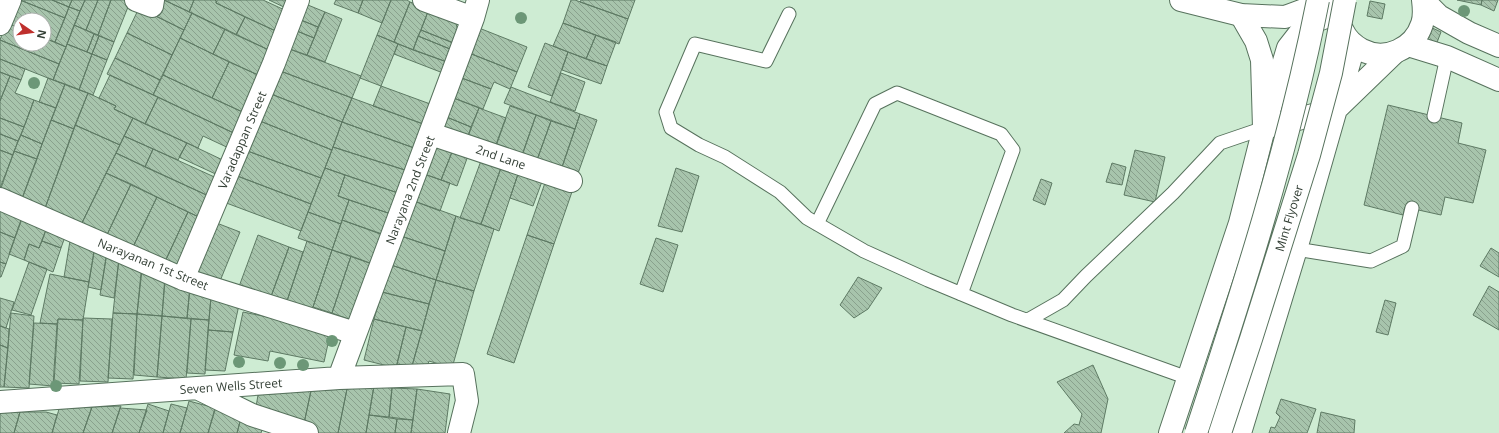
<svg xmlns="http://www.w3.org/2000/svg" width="1499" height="433" viewBox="0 0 1499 433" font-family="'Open Sans',sans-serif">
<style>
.building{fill:url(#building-back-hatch);stroke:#5e7a64}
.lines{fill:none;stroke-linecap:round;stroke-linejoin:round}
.lane-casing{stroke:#57725d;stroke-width:15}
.street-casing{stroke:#57725d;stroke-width:24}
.secondary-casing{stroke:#57725d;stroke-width:24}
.primary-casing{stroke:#57725d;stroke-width:24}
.lane{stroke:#fff;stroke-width:13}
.street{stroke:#fff;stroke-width:22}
.secondary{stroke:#fff;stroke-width:22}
.primary{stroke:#fff;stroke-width:22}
.primary-bridge-casing{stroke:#57725d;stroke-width:24;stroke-linecap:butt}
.primary-bridge{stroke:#fff;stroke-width:22}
.tree{fill:#6c9777}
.labels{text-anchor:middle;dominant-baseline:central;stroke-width:3.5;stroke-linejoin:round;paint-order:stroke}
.street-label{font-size:12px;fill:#333f35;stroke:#fff}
</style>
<defs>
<pattern id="building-back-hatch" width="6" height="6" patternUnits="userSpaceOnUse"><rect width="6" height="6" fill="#a7c4ac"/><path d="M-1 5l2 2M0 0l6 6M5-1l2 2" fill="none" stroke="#89a18d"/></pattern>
</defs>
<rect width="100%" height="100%" fill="#ceecd3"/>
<!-- building -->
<path class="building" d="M20 0 65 18 55 42 44 38V20H20V28L6 23Z
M20 0H52L69 7 65 18Z
M52 0H72L69 7Z
M72 0H85L80 11 69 7Z
M85 0H98L86 30 74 25Z
M98 0H111L98 35 86 30Z
M111 0H124L130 2 114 42 98 35Z
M159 0H164L192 13 184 30 152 14Z
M164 0H194L189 12Z
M194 0H215L216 1V3L245 17 236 35 189 12Z
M217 0H263L289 12 280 33 216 3Z
M269 0H292L288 9Z
M336 0H363L358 13 334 4Z
M363 0H391L382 23 358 13Z
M391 0H407L410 2 394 42 377 35Z
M571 0H575L628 19 619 44 563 23Z
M581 0H635L628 19 580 2Z
M1457 0H1482L1481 5Z
M1482 0H1498L1494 11 1481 5Z
M1370 1 1385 4 1382 19 1367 16Z
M410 2 429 9 413 50 394 42Z
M303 3 325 12 318 27 296 18Z
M69 7 80 11 66 47 55 42Z
M139 8 184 30 172 55 127 33Z
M429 9 455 20 458 31 454 43 421 30Z
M325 12 342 19 325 62 307 55Z
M192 13 225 29 213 54 180 38Z
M245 17 280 33 271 51 236 35Z
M296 18 318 27 314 38 292 29Z
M6 23 20 28V44H44V38L66 47 59 64 0 40Z
M563 23 596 35 586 59 553 46Z
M74 25 94 34 87 52 67 44Z
M1428 26 1441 32 1436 45 1422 39Z
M479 28 527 47 517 72 469 53Z
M225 29 271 51 260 76 213 54Z
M292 29 314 38 307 55 284 47Z
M421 30 453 43 450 49 418 36Z
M127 33 172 55 160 80 115 58Z
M94 34 99 36 92 54 87 52Z
M377 35 398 44 381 86 360 78Z
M596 35 616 42 607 66 586 59Z
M99 36 114 42 107 60 92 54Z
M418 36 450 49 447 62 413 50Z
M180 38 229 62 212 98 163 75Z
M0 40 59 64 53 80 0 59Z
M545 43 568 52 552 96 528 87Z
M67 44 92 54 79 90 53 80Z
M398 44 447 62 443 73 394 54Z
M284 47 361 76 352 98 275 69Z
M568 52 607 66 601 84 562 70Z
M469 53 517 72 510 89 494 82 491 89 459 77Z
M92 54 107 60 93 95 79 90Z
M115 58 160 80 153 95 107 74Z
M0 59 25 69 21 80 0 72Z
M229 62 265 78 249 115 212 98Z
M275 69 352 98 342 122 266 92Z
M0 72 10 76 0 101Z
M561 73 585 82 575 111 550 102Z
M110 75 158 97 145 124 114 109 116 106 99 98Z
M163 75 249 115 240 136 153 95Z
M10 76 21 80 15 93 34 100 24 127 0 118V101Z
M459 77 491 89 483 109 451 97Z
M48 78 65 84 56 108 39 102Z
M65 84 88 93 74 129 51 120Z
M381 86 433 105 426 125 373 106Z
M511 87 580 114 575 129 504 103Z
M266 92 342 122 332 150 255 119Z
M88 93 116 106 114 109 133 118 120 145 75 125Z
M158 97 240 136 233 150 203 136 198 148 145 124Z
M451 97 479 108 471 127 444 116Z
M352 98 426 125 417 149 342 122Z
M34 100 56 108 42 144 21 135Z
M1388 105 1462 123 1458 143 1486 150 1473 203 1445 197 1441 215 1405 207 1403 215 1364 205Z
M510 106 536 115 521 159 494 150Z
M479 108 506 118 495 149 467 139Z
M580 114 597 120 576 179 560 173Z
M536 115 551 121 537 160 522 155Z
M444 116 471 127 467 139 439 128Z
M0 118 24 127 18 141 0 134Z
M133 118 187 143 178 160 124 136Z
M255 119 332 150 321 178 242 149Z
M51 120 74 129 44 211 21 201Z
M551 121 575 129 560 173 537 160Z
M342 122 417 149 408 171 333 147Z
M75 125 120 145 80 227 44 211Z
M0 134 18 141 13 155 0 150Z
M21 135 42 144 37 159 14 151Z
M124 136 153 149 145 167 116 153Z
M437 141 454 147 441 180 424 174Z
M187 143 229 163 222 177 179 157Z
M333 147 408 171 398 193 325 168Z
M454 147 469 153 457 186 441 180Z
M153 149 221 180 213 198 145 167Z
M242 149 321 178 311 204 232 174Z
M0 150 13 155 0 188Z
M1135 150 1165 157 1155 202 1124 195Z
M14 151 37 159 22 199 0 191Z
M116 153 213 198 203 219 106 173Z
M482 158 502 165 481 224 460 218Z
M1112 163 1126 167 1122 185 1106 182Z
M502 165 519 171 499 231 481 224Z
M325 168 345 175 338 196 349 200 341 224 308 212Z
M676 168 699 176 682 232 658 226Z
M519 171 544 176 533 206 510 198Z
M106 173 131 184 105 239 80 227Z
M232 174 311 204 301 231 221 201Z
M424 174 450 183 440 211 414 201Z
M345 175 398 193 391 214 338 196Z
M547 177 574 186 554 244 527 235Z
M1041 179 1052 183 1045 205 1033 200Z
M131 184 157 197 131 251 105 239Z
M157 197 188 212 163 266 131 251Z
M349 200 391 214 383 235 342 220Z
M414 201 456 216 445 251 401 236Z
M1 208 23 216 15 238 0 232V211Z
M188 212 203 219 179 273 163 266Z
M308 212 341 224 332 250 298 238Z
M456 216 494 229 474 291 436 280Z
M22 217 47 227 39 248 29 244 24 260 9 254Z
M342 220 385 235 375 265 332 250Z
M214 222 240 232 218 286 192 276Z
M47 227 66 234 61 248 42 241Z
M0 232 15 238 6 264 0 262Z
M258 235 289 247 269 302 237 292Z
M527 235 554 244 514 363 487 354Z
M401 236 445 251 436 280 391 265Z
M656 238 678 245 663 292 640 284Z
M42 241 61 248 53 272 24 260 29 244 39 248Z
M70 241 95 246 89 282 64 277Z
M307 241 332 250 311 313 286 304Z
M95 246 107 252 101 290 88 287Z
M289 247 303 252 286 304 269 302Z
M1491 248 1499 253V277L1480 266Z
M332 250 351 256 332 313 313 307Z
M107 252 119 259 114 298 100 295Z
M351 256 370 263 351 320 332 313Z
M119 259 142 270 137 314 113 313Z
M0 262 6 264 1 277H0Z
M29 262 47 269 31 315 12 310Z
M391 265 436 280 429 304 382 292Z
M141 273 165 276 162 316 137 314Z
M50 274 89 282 83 320 58 319 57 324 40 323Z
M858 277 882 288 868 309 854 318 840 305Z
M436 280 474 291 452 368 429 361 426 370 412 366Z
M165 281 190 287 187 318 162 316Z
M1489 286 1499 292V330L1473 315Z
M190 287 211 297 209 320 187 318Z
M382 292 429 304 422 331 374 319Z
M211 297 239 305 233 332 208 330Z
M0 298 14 302 6 328 0 326Z
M1385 300 1396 303 1388 335 1376 332Z
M243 312 331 330 324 362 270 351 268 361 234 355Z
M11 313 34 316 29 388 4 387Z
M113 313 137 314 133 379 108 378Z
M137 314 162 316 157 377 134 375Z
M162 316 191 319 186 379 157 377Z
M83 318 112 319 108 382 80 381Z
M58 319 83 320 79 384 54 383Z
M191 319 209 320 205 374 187 373Z
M374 319 406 327 396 368 364 360Z
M34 323 57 324 53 386 29 384Z
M0 326 9 329 8 348 0 345Z
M406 327 422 331 412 366 397 364Z
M208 330 233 332 225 371 205 370Z
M0 345 8 348 4 387H0Z
M1093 365 1108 399 1101 433H1064L1074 424 1079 425 1082 414 1057 382Z
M374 386 366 433H338L347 389Z
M374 386 392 388 389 417 369 415Z
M392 388 417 389 413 420 389 417Z
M347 389 338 433H319L303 428 311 391Z
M417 389 450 394 445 433H411Z
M311 391 303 428 255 413 258 395Z
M1281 399 1316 409 1307 433H1269L1271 427 1275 428 1280 417 1276 413Z
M189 401 215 408 208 433H180Z
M148 404 169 411 163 433H139Z
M171 404 187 408 180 433H163Z
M121 406 112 433H83L92 407Z
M92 407 83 433H52L59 409Z
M216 407 242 414 237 433H208Z
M120 408 147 410 139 433H112Z
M20 412H46L57 415 52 433H14Z
M20 412 14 433H0V413Z
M1321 412 1355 420 1354 433H1317Z
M369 415 397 419 395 433H366Z
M241 418 264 424 261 433H237Z
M397 419 413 420 411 433H395Z"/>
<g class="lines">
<!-- lane casing -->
<g class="lane-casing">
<path id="lane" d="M789 14 766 61 695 44 666 112 671 128 699 145 725 157 780 192 807 218 864 251 928 280 1012 315 1188 378
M1434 116 1447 57
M817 224 875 104 897 93 1001 134 1013 150 961 294
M1296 249 1371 261 1403 246 1412 208
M1028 320 1063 300 1086 276 1173 193 1220 143 1264 128"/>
</g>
<!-- street casing -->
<g class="street-casing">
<path id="street" d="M136 0 152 6 153 0
M424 0 473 18
M0 24 10 0
M431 134 571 181
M0 199 183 279 355 333
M183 279 274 63 298 0
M339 378 473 18 478 0
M199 389 252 415 307 433
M0 402 339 378 463 374 467 401 459 433"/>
</g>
<!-- secondary casing -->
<g class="secondary-casing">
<path id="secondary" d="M1181 0 1241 15 1285 17 1331 0
M1423 0 1439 16 1469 33 1499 46
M1343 31C1347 40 1353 45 1362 50 1385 62 1414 49 1422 24 1425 16 1424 8 1423 0
M1408 45 1447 57 1499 80"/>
</g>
<!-- primary casing -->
<g class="primary-casing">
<path id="primary" d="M1241 15 1256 41 1262 60 1264 128 1336 109 1354 46
M1170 433 1240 223 1264 128 1288 48 1306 25 1323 18 1337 15
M1240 433 1296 249 1336 109 1394 53"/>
</g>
<!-- lane -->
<use href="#lane" class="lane"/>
<!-- street -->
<use href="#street" class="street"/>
<!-- secondary -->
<use href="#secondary" class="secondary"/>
<!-- primary -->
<use href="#primary" class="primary"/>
<!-- primary-bridge casing -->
<g class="primary-bridge-casing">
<path id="primary-bridge" d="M1196 433C1243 290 1289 147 1318 0
M1220 433 1251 339 1309 155 1331 73 1345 0"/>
</g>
<!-- primary-bridge -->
<use href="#primary-bridge" class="primary-bridge"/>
</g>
<!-- trees -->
<g class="tree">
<circle cx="1464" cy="11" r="6"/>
<circle cx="521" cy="18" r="6"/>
<circle cx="34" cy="83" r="6"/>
<circle cx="332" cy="341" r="6"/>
<circle cx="239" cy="362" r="6"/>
<circle cx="280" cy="363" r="6"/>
<circle cx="303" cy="365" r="6"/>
<circle cx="56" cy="386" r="6"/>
</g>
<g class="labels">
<!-- street labels -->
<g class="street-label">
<text transform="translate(242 140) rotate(-67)">Varadappan Street</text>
<text transform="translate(501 157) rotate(19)">2nd Lane</text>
<text transform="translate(410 190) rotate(-69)">Narayana 2nd Street</text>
<text transform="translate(1289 218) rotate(-73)">Mint Flyover</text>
<text transform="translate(153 264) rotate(22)">Narayanan 1st Street</text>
<text transform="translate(231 386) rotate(-4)">Seven Wells Street</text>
</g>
</g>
<!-- north arrow -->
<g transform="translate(32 32) rotate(103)"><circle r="19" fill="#ffffff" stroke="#adb2ae"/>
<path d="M0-3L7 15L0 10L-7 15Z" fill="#bf302d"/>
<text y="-6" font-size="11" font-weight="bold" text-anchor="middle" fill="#333f35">N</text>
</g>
</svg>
